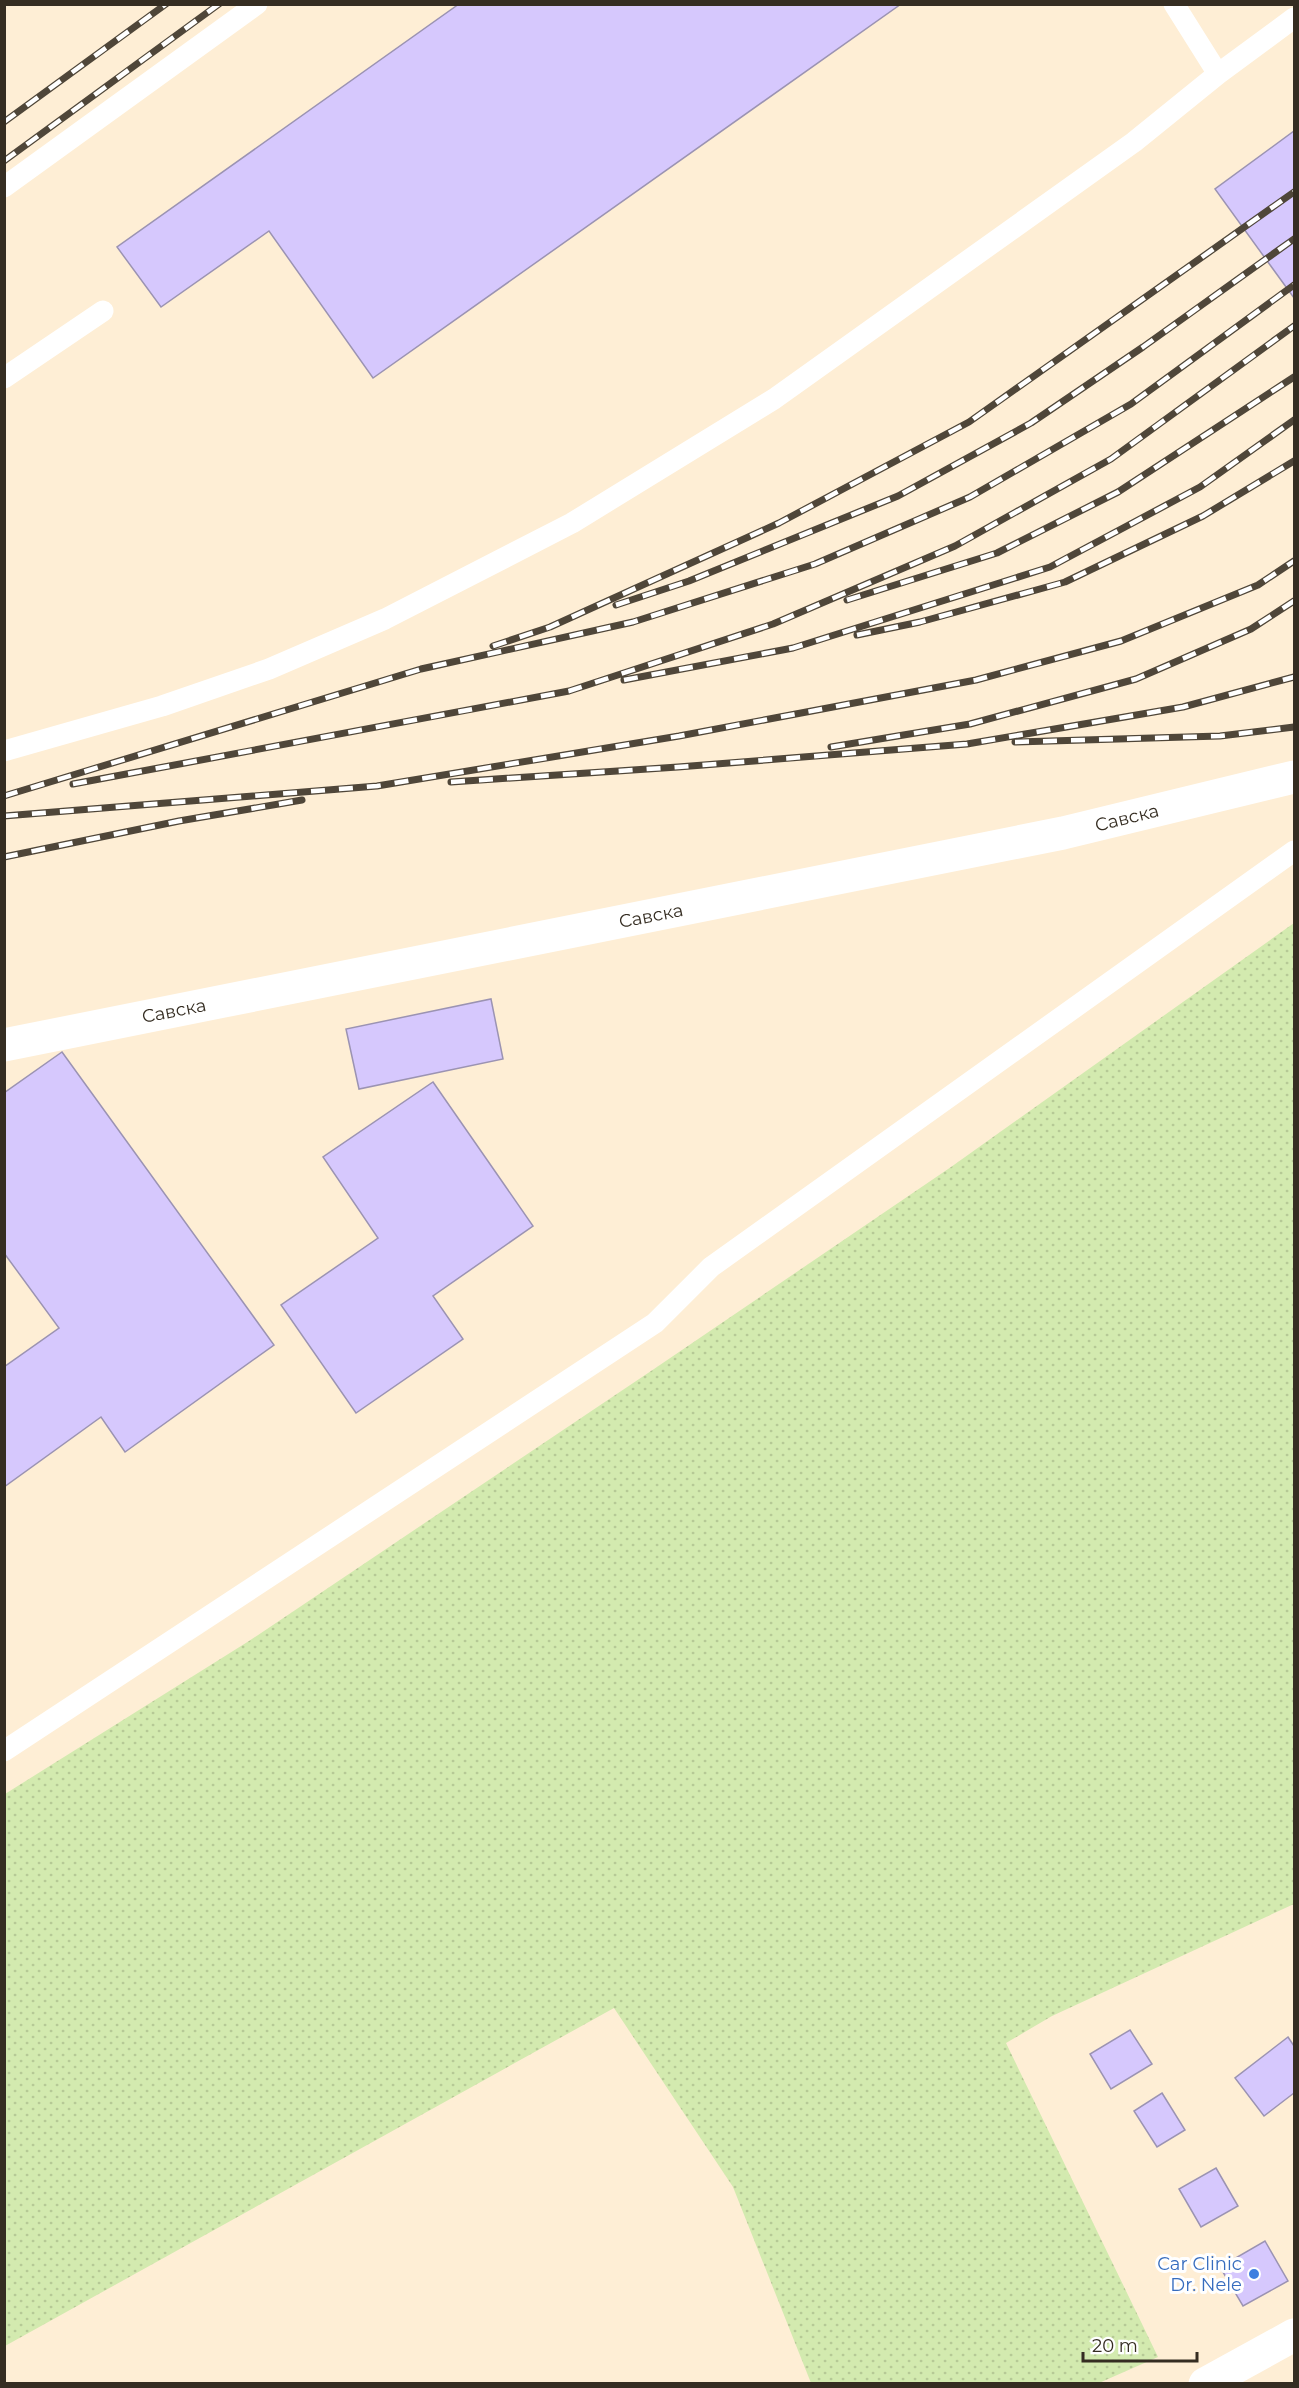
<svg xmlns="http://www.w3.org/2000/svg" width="1299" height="2388" viewBox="0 0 1299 2388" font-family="Montserrat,sans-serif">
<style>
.grass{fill:url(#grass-dots)}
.building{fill:#d6c8fd;stroke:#9b93b2;stroke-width:1.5}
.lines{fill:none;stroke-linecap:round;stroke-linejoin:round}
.lane{stroke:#fff;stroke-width:21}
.street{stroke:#fff;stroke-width:33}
.secondary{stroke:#fff;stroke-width:33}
.rail-casing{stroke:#4f4639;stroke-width:7}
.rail{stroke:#fff;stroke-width:4.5;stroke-dasharray:14;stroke-linecap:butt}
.shop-dot{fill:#3f7fe0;stroke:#fff;stroke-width:2}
.labels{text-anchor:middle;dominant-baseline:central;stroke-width:6;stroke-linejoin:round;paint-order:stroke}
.street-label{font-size:18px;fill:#352d22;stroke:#fff}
.shop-label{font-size:18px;fill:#366cbe;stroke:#fff;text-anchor:end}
</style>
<defs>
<pattern id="grass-dots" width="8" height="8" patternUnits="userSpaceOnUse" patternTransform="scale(1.5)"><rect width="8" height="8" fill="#d3eaaf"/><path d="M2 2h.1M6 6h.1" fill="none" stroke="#b6c996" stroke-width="1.8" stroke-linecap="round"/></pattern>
</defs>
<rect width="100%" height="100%" fill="#feeed5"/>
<!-- grass -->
<path class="grass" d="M1294 923V1904L1052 2016 1006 2043 1158 2357 1099 2383H811L733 2187 614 2008 5 2346V1794L249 1641 654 1369 951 1167Z"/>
<!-- building -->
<path class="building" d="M459 4H901L373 378 269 231 161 307 117 247Z
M1294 131V298L1215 189Z
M491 999 503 1059 359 1089 346 1029Z
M62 1052 274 1345 125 1452 101 1417 4 1487V1367L59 1328 4 1253V1093Z
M433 1082 533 1226 433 1296 463 1339 356 1413 281 1305 378 1238 323 1157Z
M1130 2030 1152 2064 1111 2089 1090 2054Z
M1288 2037 1294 2046V2093L1264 2116 1235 2078Z
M1162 2093 1185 2130 1157 2147 1134 2111Z
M1216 2168 1238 2206 1201 2227 1179 2189Z
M1265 2241 1288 2281 1243 2306 1220 2267Z"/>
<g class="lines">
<!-- lane -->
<path class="lane" d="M1174 4 1218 74
M4 187 257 4
M4 378 103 311
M4 751 162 706 269 669 385 619 572 523 774 399 1134 142 1218 74 1294 18
M4 1751 655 1323 711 1267 1294 851"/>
<!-- street -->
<path class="street" d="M4 1045 1063 833 1294 777"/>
<!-- secondary -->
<path class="secondary" d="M1205 2384 1294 2335"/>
<!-- rail casing -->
<g class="rail-casing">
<path id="rail" d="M4 122 166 4
M4 161 219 4
M847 600 997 553 1118 492 1294 377
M616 605 689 581 898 496 1031 423 1143 347 1294 239
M857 635 920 622 1065 582 1203 516 1294 461
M493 646 550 627 779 523 969 422 1294 192
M624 680 793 648 1050 567 1200 487 1294 420
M1015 742 1220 736 1294 727
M831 747 970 724 1136 679 1251 629 1294 601
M451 782 678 767 967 744 1183 707 1294 677
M73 784 569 691 773 624 955 546 1111 459 1294 326
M4 796 421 669 633 622 815 564 970 497 1131 404 1294 285
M4 816 377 786 679 736 976 680 1121 641 1258 585 1294 561
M4 857 179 821 302 800"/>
</g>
<!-- rail -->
<use href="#rail" class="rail"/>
</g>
<!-- markers -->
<circle class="shop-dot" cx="1254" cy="2274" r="6"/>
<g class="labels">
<!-- street labels -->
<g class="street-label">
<text transform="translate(1127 818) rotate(-14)">Савска</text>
<text transform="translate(651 916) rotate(-11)">Савска</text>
<text transform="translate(174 1011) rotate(-11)">Савска</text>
</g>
<!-- shop labels -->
<g class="shop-label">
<text x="1242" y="2264">Car Clinic<tspan x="1242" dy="21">Dr. Nele</tspan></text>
</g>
</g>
<!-- border -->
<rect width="1299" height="2388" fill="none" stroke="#352d22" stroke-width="12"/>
<!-- scale -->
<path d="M1083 2352v9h114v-9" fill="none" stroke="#352d22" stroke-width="3"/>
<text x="1092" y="2352" font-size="18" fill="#352d22" stroke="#ffffff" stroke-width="4.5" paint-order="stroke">20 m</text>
</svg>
